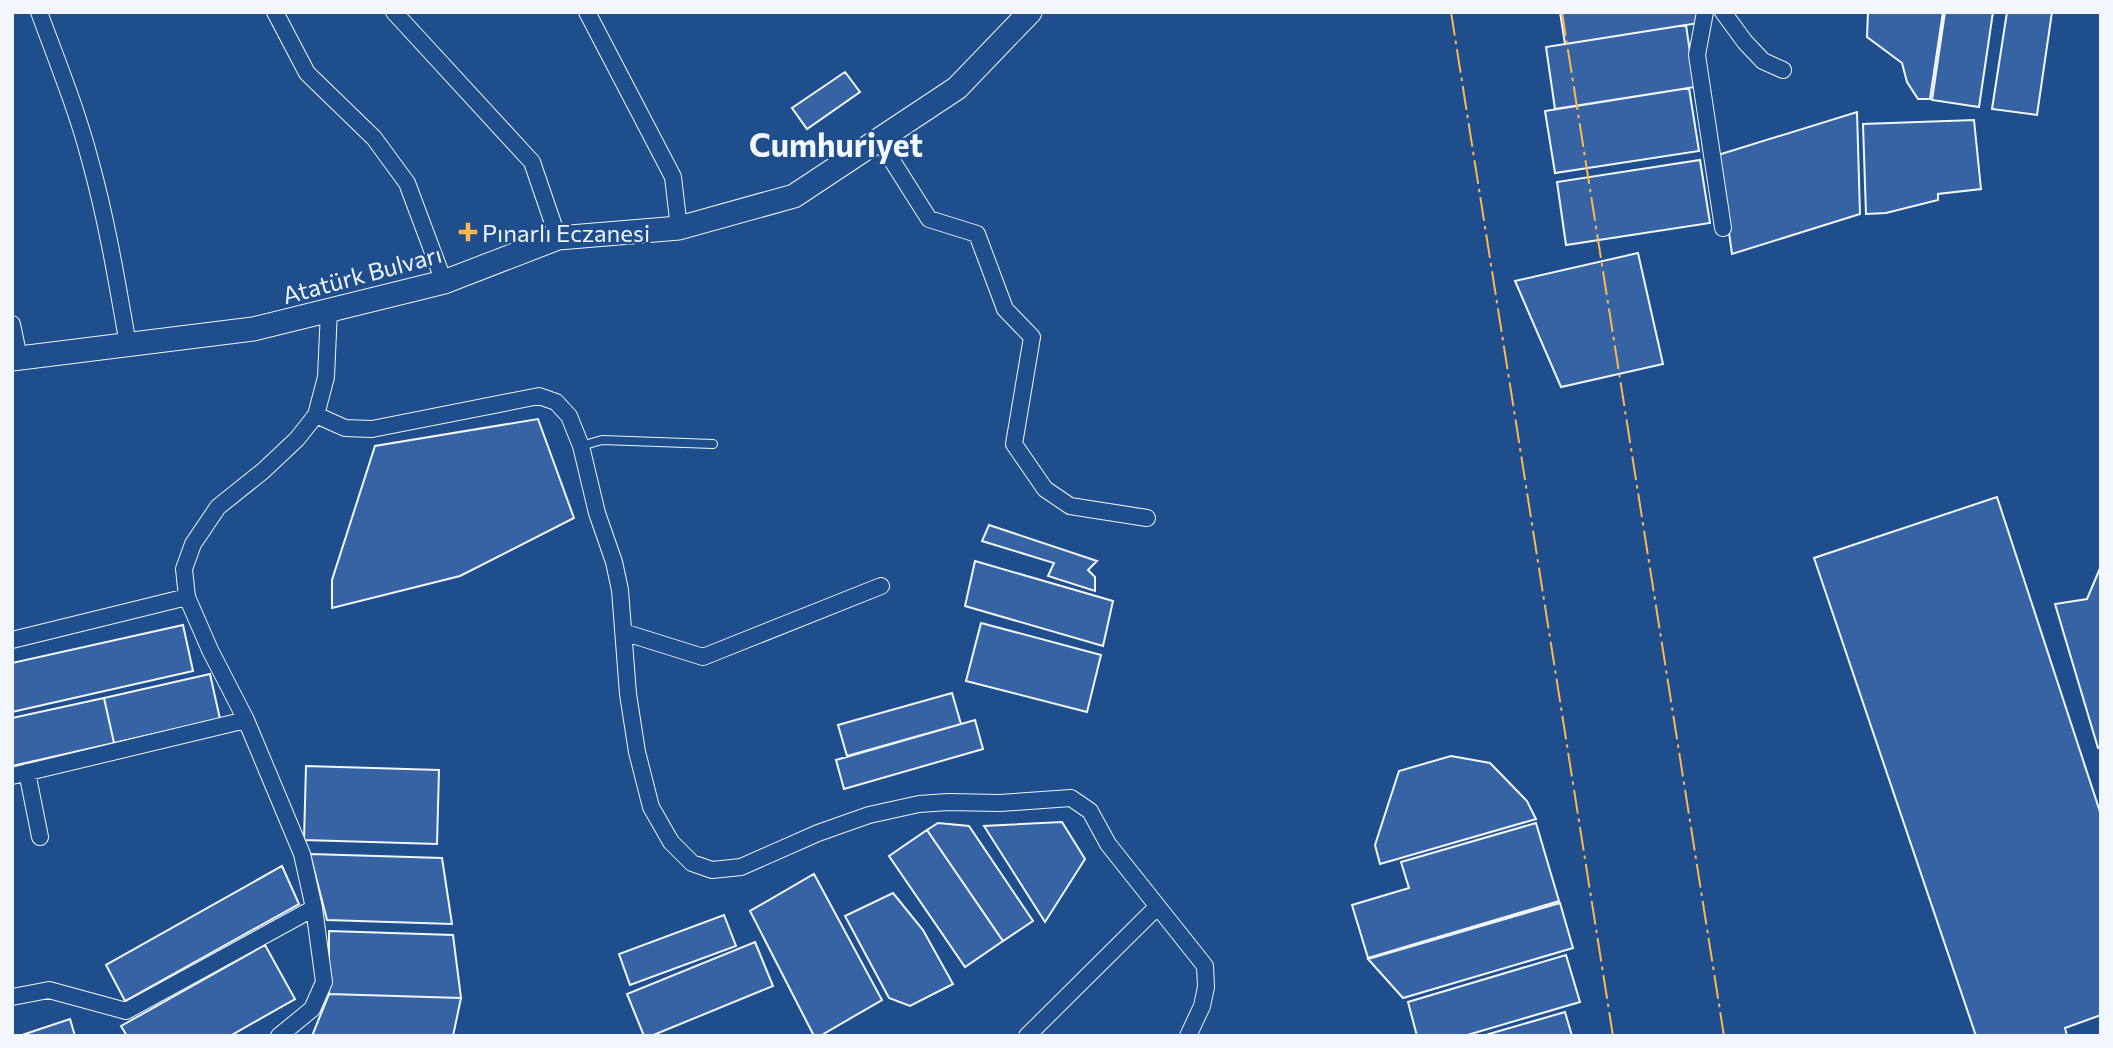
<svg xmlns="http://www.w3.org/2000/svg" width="2113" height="1048" viewBox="0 0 2113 1048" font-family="Commissioner,sans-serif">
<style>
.building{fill:#3563a3;stroke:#f2f6ff;stroke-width:2}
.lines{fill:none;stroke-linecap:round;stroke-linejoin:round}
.lane-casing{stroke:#f2f6ff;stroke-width:10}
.street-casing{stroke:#f2f6ff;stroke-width:18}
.secondary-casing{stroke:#f2f6ff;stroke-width:25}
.lane{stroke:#1f4e8c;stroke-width:8}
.street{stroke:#1f4e8c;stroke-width:16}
.secondary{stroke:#1f4e8c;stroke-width:23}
.power{stroke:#ffb74d;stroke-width:2;stroke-dasharray:24 5 3.5 5;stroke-linecap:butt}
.poi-dot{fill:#ffb74d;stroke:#1f4e8c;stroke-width:2.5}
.labels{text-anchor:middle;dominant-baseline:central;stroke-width:5;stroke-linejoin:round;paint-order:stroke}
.poi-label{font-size:24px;fill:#f2f6ff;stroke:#1f4e8c;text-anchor:start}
.street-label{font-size:24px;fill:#f2f6ff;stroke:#1f4e8c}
.district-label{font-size:32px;font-weight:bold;fill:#f2f6ff;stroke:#1f4e8c}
</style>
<rect width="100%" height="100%" fill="#1f4e8c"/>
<!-- building -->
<path class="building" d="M1560 12H1697L1699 23 1565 44Z
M1868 12H1943L1930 99H1918L1907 82 1902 63 1867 37Z
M1945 12H1993L1979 107 1932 100Z
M2007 12H2052L2037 115 1992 109Z
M1686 25 1695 87 1555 109 1546 47Z
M845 72 860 92 807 129 792 108Z
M1689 88 1699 151 1555 173 1545 111Z
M1857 112 1860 214 1732 254 1718 155Z
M1974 120 1981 189 1938 194V200L1886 213 1866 214 1863 124Z
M1700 160 1710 223 1566 245 1557 182Z
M1638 253 1663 364 1561 387 1515 281Z
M538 419 574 518 460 576 332 608V580L375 446Z
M1997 497 2101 815V1015L2065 1028 2067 1036H1976L1814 558Z
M989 525 1097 561 1088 570 1095 577V591L1048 576 1054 563 982 541Z
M975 561 1113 601 1103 646 965 606Z
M2101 566V747L2098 748 2055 604 2087 599Z
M981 623 1101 655 1087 712 966 681Z
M183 625 193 671 12 712V663Z
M210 674 220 719 114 743 104 698Z
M952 693 961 724 847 756 838 725Z
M104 698 114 743 12 766V718Z
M975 720 983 749 844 789 836 760Z
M1451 756 1490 763 1527 801 1536 819 1380 864 1375 845 1399 771Z
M306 766 439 770 437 844 304 840Z
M1062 822 1085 859 1045 922 984 826Z
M938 823 969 826 1033 921 1003 941 927 830Z
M1536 823 1559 901 1368 958 1352 905 1409 888 1401 862Z
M927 830 1003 941 965 967 889 856Z
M310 854 442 858 452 924 327 920Z
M282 866 299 904 125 1001 106 965Z
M814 874 882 1000 820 1036H814L750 911Z
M893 893 923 930 953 984 910 1006 889 998 845 916Z
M1560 903 1573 948 1403 998 1368 959Z
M724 915 736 946 630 985 619 954Z
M329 931 453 935 461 998 329 994Z
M755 942 773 986 651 1036H644L627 994Z
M265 945 295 999 230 1036H127L121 1026Z
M1566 955 1580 1002 1464 1036H1417L1408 1002Z
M329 994 461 998 453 1036H312Z
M1565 1012 1572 1036H1482Z
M70 1019 75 1036H19Z"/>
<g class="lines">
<!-- lane casing -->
<g class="lane-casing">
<path id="lane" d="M581 446 602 440 713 444"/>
</g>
<!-- street casing -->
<g class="street-casing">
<path id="street" d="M39 12C57 61 77 110 90 160 107 221 117 282 128 345
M275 12 307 73 374 138 407 183 444 282
M394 12 532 162 558 238
M587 12 673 177 679 228
M1705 12 1697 55 1723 228
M1723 12 1745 42 1763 61 1783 70
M879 140 929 219 977 234 1005 309 1032 337 1014 444 1045 489 1070 506 1147 518
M12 324 19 358
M316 415 345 428 372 429 539 396 556 402 569 416 581 446 597 513 614 562 620 590 628 694 637 752 651 807 671 842 692 863 712 870 741 867 818 833 869 815 919 804 948 802 1000 803 1071 798 1090 811 1108 844 1205 966 1206 987 1202 1006 1188 1036
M623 632 703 657 881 586
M12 640 187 597
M27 772 40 837
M12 776 246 720
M12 997 49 990 126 1011 314 908
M279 1036 312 1009 324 982 314 908 302 854 246 720 210 650 187 597 184 569 193 544 218 507 263 471 297 439 316 415 326 377 329 310
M1027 1036 1157 907"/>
</g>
<!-- secondary casing -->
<g class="secondary-casing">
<path id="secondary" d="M12 359 253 329 444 282 558 238 679 228 794 196 957 88 1030 12"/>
</g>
<!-- lane -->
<use href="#lane" class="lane"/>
<!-- street -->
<use href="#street" class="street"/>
<!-- secondary -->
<use href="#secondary" class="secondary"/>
<!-- power -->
<path class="power" d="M1451 12 1613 1036
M1562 12 1724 1036"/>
</g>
<!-- markers -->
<path class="poi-dot" d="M464.5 221.5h7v7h7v7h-7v7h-7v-7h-7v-7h7z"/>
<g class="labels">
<!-- poi labels -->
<g class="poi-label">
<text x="482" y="232">Pınarlı Eczanesi</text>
</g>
<!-- street labels -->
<g class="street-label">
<text transform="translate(362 274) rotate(-15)">Atatürk Bulvarı</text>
</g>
<!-- district labels -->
<g class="district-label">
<text x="836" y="144">Cumhuriyet</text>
</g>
</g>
<!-- border -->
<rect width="2113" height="1048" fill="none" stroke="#f2f6ff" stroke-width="28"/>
</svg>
